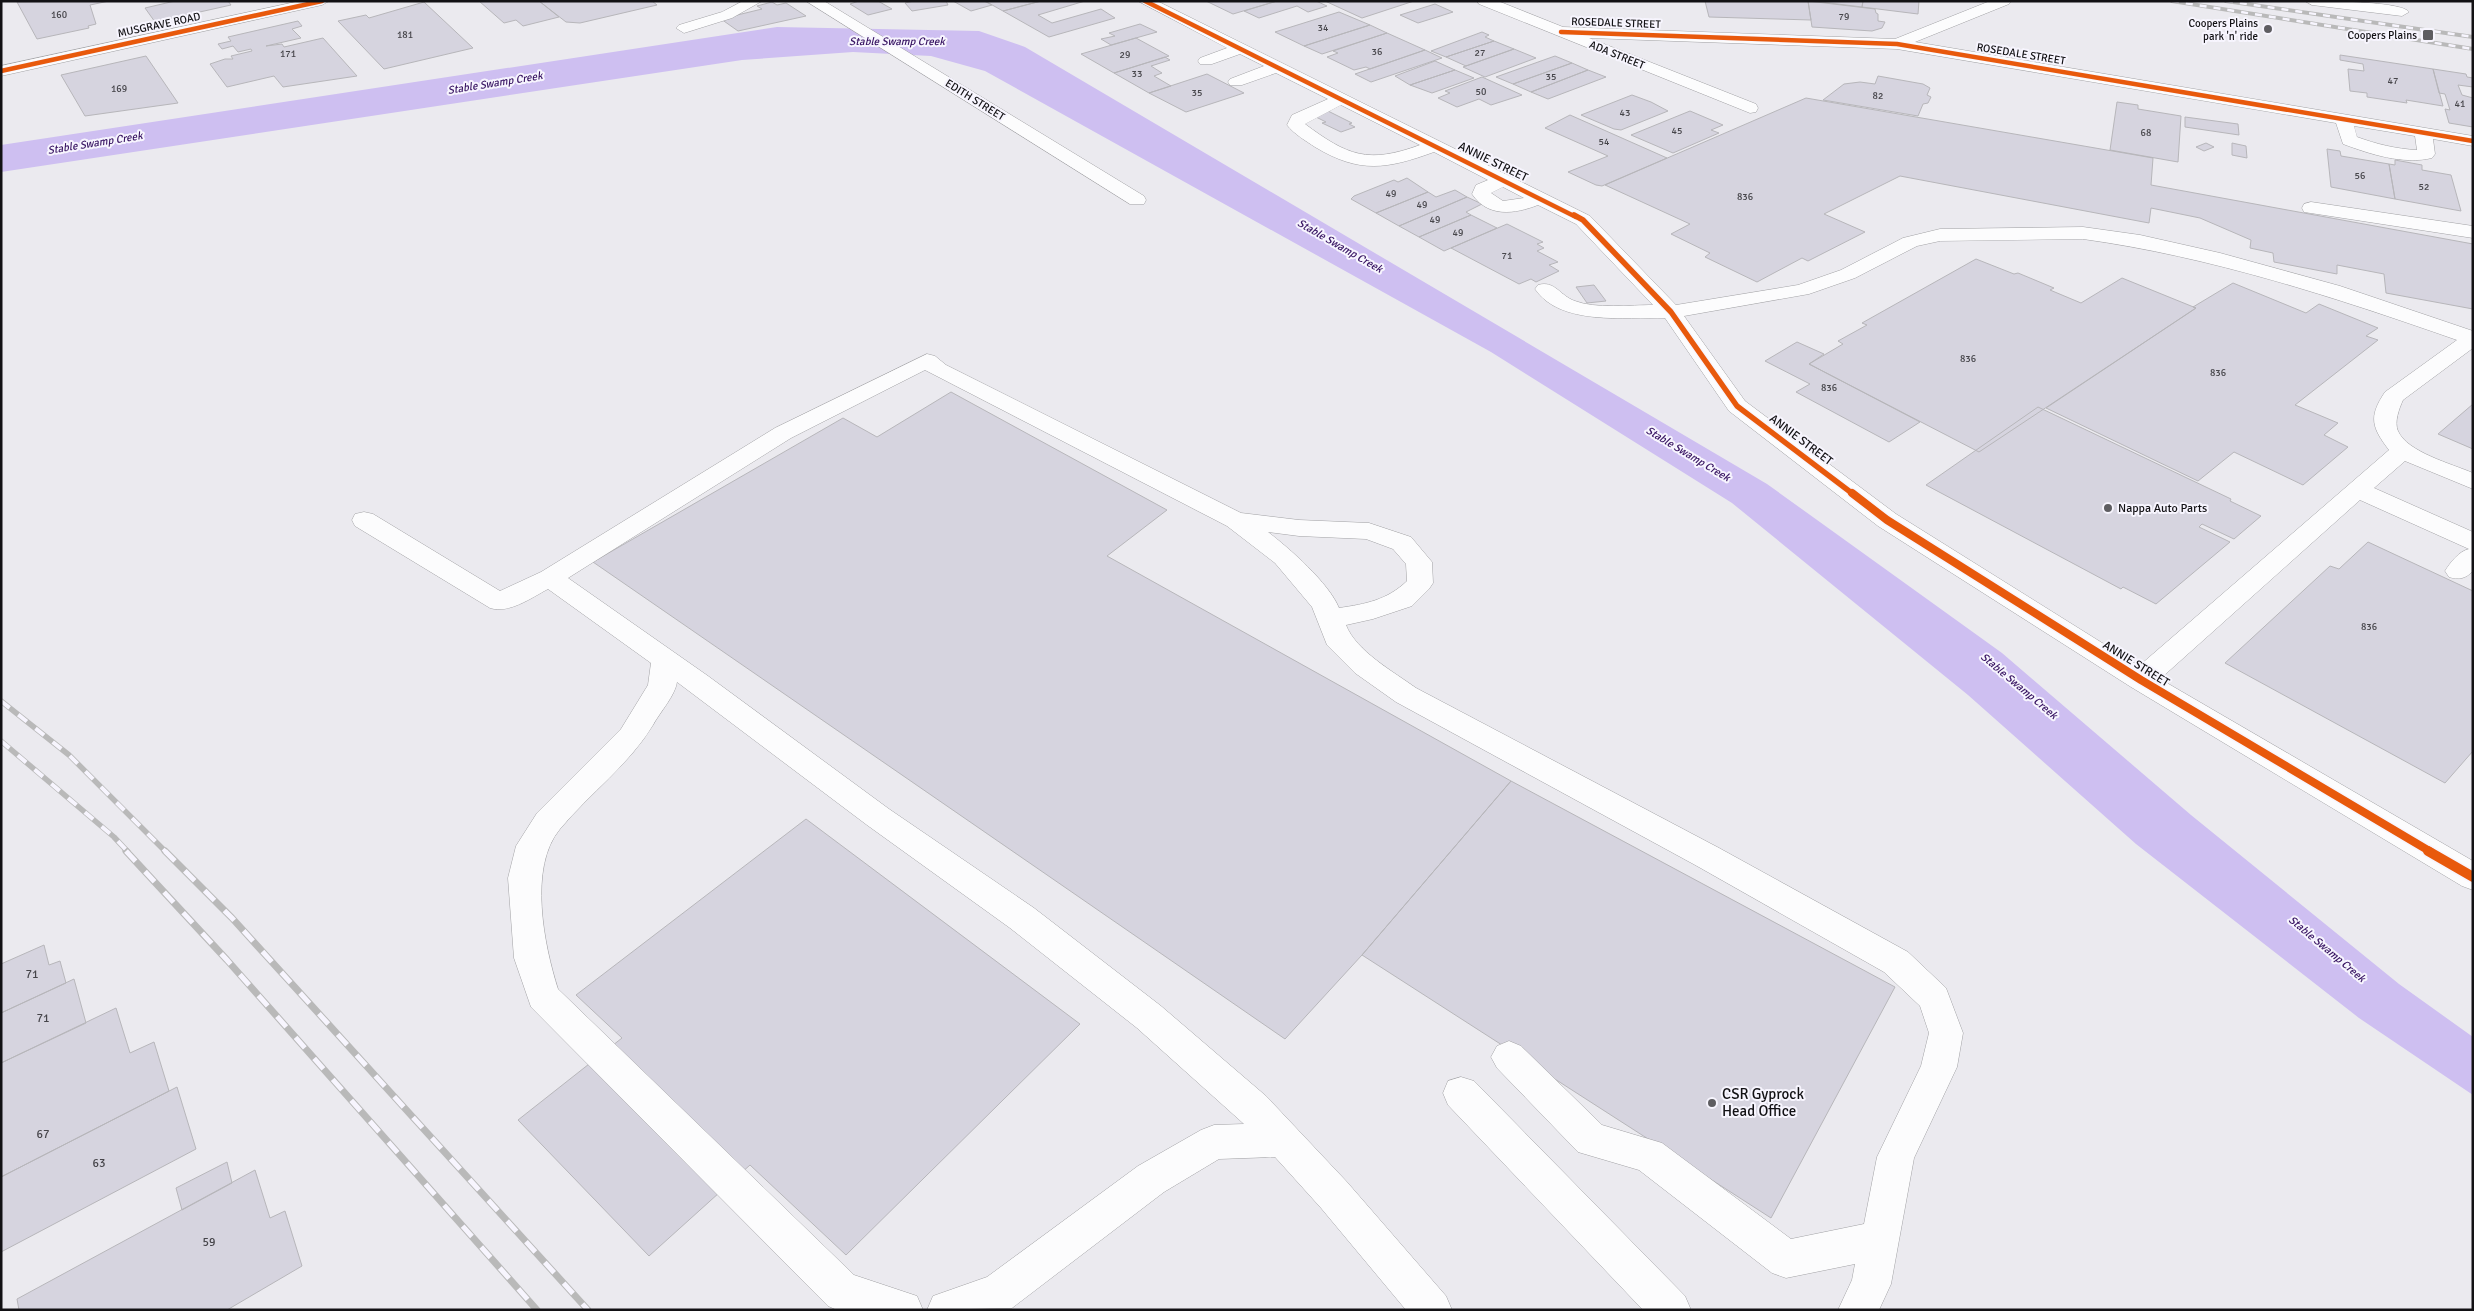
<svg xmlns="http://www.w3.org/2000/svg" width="2474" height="1311" viewBox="0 0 2474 1311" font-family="Signika,sans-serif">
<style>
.water{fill:#cebff1}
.building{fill:#d6d4df;stroke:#b7b6ba}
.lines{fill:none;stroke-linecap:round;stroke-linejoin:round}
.minor-casing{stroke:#a2a2a5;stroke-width:1}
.minor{fill:#fcfcfd;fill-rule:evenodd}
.rail-far2-casing{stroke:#b9b9b9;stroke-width:4}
.rail-far1-casing{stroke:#b9b9b9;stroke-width:5.5}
.rail-casing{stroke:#b9b9b9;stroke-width:7}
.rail-far2{stroke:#f7f5fe;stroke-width:2.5;stroke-dasharray:7;stroke-linecap:butt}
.rail-far1{stroke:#f7f5fe;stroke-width:4;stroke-dasharray:11;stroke-linecap:butt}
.rail{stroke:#f7f5fe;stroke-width:5;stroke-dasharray:14;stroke-linecap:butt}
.cycleway-far3-casing{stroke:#f7f5fe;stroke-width:6}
.cycleway-far2-casing{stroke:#f7f5fe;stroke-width:8}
.cycleway-far1-casing{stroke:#f7f5fe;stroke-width:11}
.cycleway-casing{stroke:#f7f5fe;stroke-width:13}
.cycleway-far3{stroke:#e8590c;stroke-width:4.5}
.cycleway-far2{stroke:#e8590c;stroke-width:5.5}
.cycleway-far1{stroke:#e8590c;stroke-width:8}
.cycleway{stroke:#e8590c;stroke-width:10}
.poi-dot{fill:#5e5d61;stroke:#f7f5fe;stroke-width:2}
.labels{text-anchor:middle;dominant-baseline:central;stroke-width:4;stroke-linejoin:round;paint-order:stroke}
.number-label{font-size:10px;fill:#46454a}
.far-street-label{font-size:11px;fill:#121114;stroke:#f7f5fe}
.far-poi-label{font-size:11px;fill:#121114;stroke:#f7f5fe;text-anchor:end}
.far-water-label{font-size:11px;font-style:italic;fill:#361261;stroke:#f7f5fe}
.street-label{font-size:12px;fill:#121114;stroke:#f7f5fe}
.poi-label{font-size:12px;fill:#121114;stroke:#f7f5fe;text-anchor:start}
.near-number-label{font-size:12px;fill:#46454a}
.near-poi-label{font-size:15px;fill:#121114;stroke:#f7f5fe;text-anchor:start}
</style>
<rect width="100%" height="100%" fill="#ebeaef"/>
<!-- water -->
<path class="water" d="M777 27 979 31 1025 47 1767 484 2002 653 2191 815 2399 984 2473 1037V1095L2359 1018 2136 844 1968 695 1732 503 1491 352 985 71 931 56 853 52 742 60 1 172V145Z"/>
<!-- building -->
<path class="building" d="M109 1 90 5 96 24 88 26 89 28 37 39 17 2Z
M175 1H228L231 5 155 22 145 8Z
M479 1H539L559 17 523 26 516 20 504 23Z
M539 1H652L657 5 580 23 566 22Z
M859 1H878L892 9 868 15 850 4Z
M914 1H946L948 5 912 11 905 3Z
M953 1H984L992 5 971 11Z
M985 1H1041L1003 11Z
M1041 1H1085L1038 15 1052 23 1101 9 1115 18 1049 37 1003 11Z
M1206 1H1277L1233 14Z
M1277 1H1316L1327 6 1308 12 1297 6 1259 18 1244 11Z
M1325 1H1414L1362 18Z
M1705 1H1808L1811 20 1709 17Z
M1808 1 1875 9 1876 13 1878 14V21L1885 22 1882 28 1872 31 1812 27Z
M1813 1H1863L1862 7Z
M1863 1H1919L1918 14 1862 7Z
M424 2 473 48 384 69 338 21 366 15 369 18Z
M772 2 777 5 786 3 806 16 738 31 721 19 762 9 757 6Z
M1435 4 1453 12 1418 23 1400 15Z
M1339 12 1370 25 1304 46 1275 32Z
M298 21 302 26 292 29 301 38 266 46 282 44 284 47 323 38 357 76 283 87 274 76 227 87 210 64 225 59H233L231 56 252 51 251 49 238 52 233 46 222 49 218 44 231 41 228 37Z
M1140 24 1157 32 1111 45 1101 39 1115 36 1109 33Z
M1370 25 1387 33 1322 54 1304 46Z
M1482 32 1489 35 1485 37 1494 41 1446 57 1431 51Z
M1387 33 1425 50 1370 69 1366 67 1354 70 1327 57 1338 53 1333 51Z
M1136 38 1169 56 1114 73 1081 54Z
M1494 41 1514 49 1466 66 1446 57Z
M1514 49 1536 58 1485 77 1463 67Z
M1425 50 1442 58 1371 82 1355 74Z
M2340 55 2433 69 2443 106 2406 100 2407 103 2367 97V93L2350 91 2348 69 2364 71 2363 64 2340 60Z
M146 56 178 103 85 116 61 75Z
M1555 56 1572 63 1513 84 1496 77Z
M1165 57 1170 60 1151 66 1162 73 1154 76 1171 86 1149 93 1114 73Z
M1435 61 1455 70 1410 85 1395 76Z
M1572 63 1588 70 1531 92 1513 84Z
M2433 69 2466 74 2467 77 2473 78V87L2458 85 2462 95 2473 98V127L2449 123 2445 109 2450 110 2445 94 2439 93Z
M1455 70 1474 78 1432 93 1410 85Z
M1588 70 1606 77 1548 99 1531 92Z
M1207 74 1244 93 1186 112 1149 93Z
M1878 76 1923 84 1930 88 1927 95 1931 97 1928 103 1923 104 1918 116 1823 100 1844 84 1860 82 1875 84Z
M1482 77 1522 95 1491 105 1479 99 1457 107 1438 98 1450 93 1445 91Z
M1632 95 1651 102 1668 111 1621 130 1614 129 1581 115Z
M1806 98 2153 158 2151 185 2473 244V309L2386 293 2384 274 2337 265V274L2274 262 2273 253 2250 248 2251 240 2200 218 2151 208 2149 223 1900 176 1824 214 1865 232 1808 261 1802 258 1757 282 1705 257 1710 253 1671 234 1690 224 1605 185Z
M2117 102 2138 105V109L2181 116 2178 162 2110 150Z
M1328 111 1352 123 1349 124 1355 127 1341 132 1322 123 1326 122 1314 116Z
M1690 111 1723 125 1711 130 1719 133 1673 153 1631 135Z
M1570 115 1667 158 1602 186 1596 185 1568 172 1608 156 1545 128Z
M2185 117 2238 124 2239 135 2185 127Z
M2206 143 2214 147 2204 151 2196 147Z
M2232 143 2246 146 2247 158 2232 155Z
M2327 149 2340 151 2341 156 2389 164 2395 199 2331 187Z
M2395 160 2422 165V170L2451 175 2461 211 2395 199 2389 164 2395 165Z
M1407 178 1428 192 1376 213 1351 199 1354 196 1394 180 1398 182Z
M1455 190 1467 197 1399 226 1376 213 1428 192 1436 197Z
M1467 197 1482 204 1466 212 1471 215 1419 237 1399 226Z
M1471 215 1497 228 1444 251 1419 237Z
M1507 224 1543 242 1537 244 1544 248 1537 251 1558 262 1549 265 1559 271 1536 282 1531 279 1519 284 1451 248Z
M1976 259 2014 274 2018 273 2054 288 2050 290 2081 303 2122 278 2196 308 1979 452 1809 364 1843 344 1838 341 1867 325 1862 323Z
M2233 283 2306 313 2319 304 2378 328 2366 336 2378 340 2295 405 2338 423 2324 435 2348 447 2303 485 2234 452 2198 481 2046 408 2196 308 2193 307Z
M1594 285 1606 301 1587 303 1576 287Z
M1797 342 1824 354 1809 364 1920 422 1889 442 1796 392 1810 384 1765 361Z
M951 392 1167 510 1107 556 1511 781 1362 955 1285 1039 593 562 843 418 877 437Z
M2473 404V449L2438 434Z
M2038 407 2231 499 2230 501 2261 516 2234 539 2202 524 2199 527 2230 542 2156 604 2123 587 2121 589 1926 485Z
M2368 542 2473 591V751L2445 783 2225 663 2330 566 2339 569Z
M1511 781 1895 987 1771 1218 1362 955Z
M806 819 1080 1024 846 1255 750 1165 649 1256 518 1120 622 1038 576 995Z
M44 945 49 965 60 961 66 983 1 1013V964Z
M74 979 86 1023 1 1063V1013Z
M116 1008 130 1053 154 1042 169 1091 1 1177V1063Z
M177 1087 196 1149 1 1252V1177Z
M227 1162 232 1183 182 1210 176 1188Z
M255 1170 270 1218 285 1211 302 1266 227 1310H19L17 1299Z"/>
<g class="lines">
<!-- minor casing -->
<g class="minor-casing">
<path id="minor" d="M300 1H329L322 5 1 76V66Z
M743 1H762L732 18 684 33 676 28 679 25 722 12Z
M806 1H824L1144 196 1146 200 1144 204H1130Z
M1138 1H1157L1590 216 1676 305 1798 285 1841 270 1903 238 1940 229 2083 227 2140 235 2220 253 2340 286 2473 331V348L2403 400C2399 409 2394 422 2398 431 2407 452 2452 464 2473 473V489L2405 461 2374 488 2473 532V571C2465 579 2459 580 2449 577L2445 571C2450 563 2459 551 2469 549L2360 500 2160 679 2473 861V890L2462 886 2131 687 1878 526 1729 411 1665 318C1625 317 1560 326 1535 289L1538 285C1555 280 1560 296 1575 301 1595 309 1631 305 1653 305L1576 224 1538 205C1515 214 1488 218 1472 194L1476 185 1488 180 1434 152C1387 169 1360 174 1315 147 1306 141 1294 134 1287 125L1292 115 1328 99 1276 73 1242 85H1230L1228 82 1230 79 1264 66 1240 54 1212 64H1200L1198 61 1200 58 1227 48ZM1341 105 1420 145C1368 164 1348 156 1305 124ZM1503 187 1524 198 1503 201 1491 193ZM2083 239C2212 257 2334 297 2457 340L2385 392C2368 417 2372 428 2389 450L2139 666 1896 514 1745 401 1684 316 1809 294 1855 278 1917 246 1940 241Z
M1477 1H1498L1563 27 1895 39 1990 1H2011L2009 4 1915 42 2473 136V146L2433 139 2435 154 2432 158C2403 165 2370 154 2343 144L2336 123 1897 49 1589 38 1756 104 1758 108 1756 112 1750 113 1479 4ZM2354 126 2415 136 2417 150C2396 149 2376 144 2357 137Z
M2305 1C2321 1 2402 1 2409 12L2402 16 2312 5Z
M2311 202 2473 226V238L2304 212 2302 208 2304 204Z
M927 354 935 356 946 365 1241 513 1299 520 1369 523 1411 537 1432 562 1433 583 1429 589 1412 606 1373 619 1346 625C1356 651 1394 672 1416 688L1719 848 1908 952 1946 988 1963 1033 1957 1067 1914 1158 1891 1284 1879 1310H1838L1852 1280 1855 1264 1786 1278 1772 1273 1639 1170 1578 1152 1497 1068 1491 1057 1497 1046 1509 1041 1521 1046 1602 1125 1662 1143 1791 1239 1864 1224 1877 1157 1921 1066 1929 1033 1920 1006 1884 972 1697 866 1396 702 1355 673 1327 645 1312 607 1275 563 1227 526 925 370 791 438 568 578 708 676 889 809 1034 908 1161 1006 1266 1096 1347 1182 1446 1296 1452 1310H1406L1321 1208 1275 1157 1219 1159 1164 1192 1012 1308 927 1310 933 1296 987 1277 1138 1166 1201 1130 1214 1125 1244 1124 1137 1028 1010 928 867 825 677 682C675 696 660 712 653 725 629 765 590 793 560 829 528 867 544 945 558 989L854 1275 917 1296 923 1310H837L828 1306 531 1007 514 958 508 878 516 846 537 813 621 729 648 685 651 663 548 589C531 598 509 614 490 608L355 526 352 520 355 514 364 512 373 514 500 591 541 572 775 428ZM1268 532 1299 536 1366 539 1393 549 1406 564 1407 581C1387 600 1366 604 1339 608 1329 583 1289 548 1268 532Z
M1461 1077 1474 1081 1685 1296 1691 1310H1643L1448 1105 1443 1093 1448 1081Z"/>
</g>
<!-- minor -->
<use href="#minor" class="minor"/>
<!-- rail-far2 casing -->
<g class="rail-far2-casing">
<path id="rail-far2" d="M2172 1 2473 49
M2226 1 2473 37"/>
</g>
<!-- rail-far1 casing -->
<g class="rail-far1-casing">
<path id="rail-far1" d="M1 701 69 755 166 852
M1 741 114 837 128 852"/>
</g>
<!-- rail casing -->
<g class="rail-casing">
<path id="rail" d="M126 851 227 960 537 1310
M165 851 232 918 588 1310"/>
</g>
<!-- rail-far2 -->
<use href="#rail-far2" class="rail-far2"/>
<!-- rail-far1 -->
<use href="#rail-far1" class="rail-far1"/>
<!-- rail -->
<use href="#rail" class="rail"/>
<!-- cycleway-far3 casing -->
<g class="cycleway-far3-casing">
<path id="cycleway-far3" d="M1145 1 1576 217
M1561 32 1897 44 2473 141
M1 71 322 1"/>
</g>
<!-- cycleway-far2 casing -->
<g class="cycleway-far2-casing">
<path id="cycleway-far2" d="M1574 215 1583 220 1671 312 1737 406 1853 494"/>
</g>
<!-- cycleway-far1 casing -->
<g class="cycleway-far1-casing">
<path id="cycleway-far1" d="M1852 493 1887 520 2141 680 2431 852"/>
</g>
<!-- cycleway casing -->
<g class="cycleway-casing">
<path id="cycleway" d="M2428 851 2473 877"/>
</g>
<!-- cycleway-far3 -->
<use href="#cycleway-far3" class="cycleway-far3"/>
<!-- cycleway-far2 -->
<use href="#cycleway-far2" class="cycleway-far2"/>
<!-- cycleway-far1 -->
<use href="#cycleway-far1" class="cycleway-far1"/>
<!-- cycleway -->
<use href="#cycleway" class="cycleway"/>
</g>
<!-- markers -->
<g class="poi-dot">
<circle cx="2268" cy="29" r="5"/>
<rect x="2422" y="29" width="12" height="12" rx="2.5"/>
<circle cx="2108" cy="508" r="5"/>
<circle cx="1712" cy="1103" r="5"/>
</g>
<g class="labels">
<!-- number labels -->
<g class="number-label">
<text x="59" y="15">160</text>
<text x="1844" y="17">79</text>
<text x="1323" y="28">34</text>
<text x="405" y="35">181</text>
<text x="1377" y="52">36</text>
<text x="1480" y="53">27</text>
<text x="288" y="54">171</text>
<text x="1125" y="55">29</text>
<text x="1137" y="74">33</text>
<text x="1551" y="77">35</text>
<text x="2393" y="81">47</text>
<text x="119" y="89">169</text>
<text x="1481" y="92">50</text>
<text x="1197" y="93">35</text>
<text x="1878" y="96">82</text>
<text x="2460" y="104">41</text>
<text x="1625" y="113">43</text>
<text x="1677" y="131">45</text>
<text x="2146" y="133">68</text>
<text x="1604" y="142">54</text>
<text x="2360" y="176">56</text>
<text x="2424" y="187">52</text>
<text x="1391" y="194">49</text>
<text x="1745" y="197">836</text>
<text x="1422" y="205">49</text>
<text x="1435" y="220">49</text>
<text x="1458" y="233">49</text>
<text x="1507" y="256">71</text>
<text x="1968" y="359">836</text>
<text x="2218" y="373">836</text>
<text x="1829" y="388">836</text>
<text x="2369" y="627">836</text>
</g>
<!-- far-street labels -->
<g class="far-street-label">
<text transform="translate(1616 23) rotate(2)">ROSEDALE STREET</text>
<text transform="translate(159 25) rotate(-12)">MUSGRAVE ROAD</text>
<text transform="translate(2021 54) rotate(9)">ROSEDALE STREET</text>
<text transform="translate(1617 55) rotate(22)">ADA STREET</text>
<text transform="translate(975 100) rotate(32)">EDITH STREET</text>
</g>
<!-- far-poi labels -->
<g class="far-poi-label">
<text x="2258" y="23">Coopers Plains<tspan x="2258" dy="13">park 'n' ride</tspan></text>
<text x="2417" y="35">Coopers Plains</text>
</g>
<!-- far-water labels -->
<g class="far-water-label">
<text x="897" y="41">Stable Swamp Creek</text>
<text transform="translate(495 83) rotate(-9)">Stable Swamp Creek</text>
<text transform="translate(95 143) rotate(-9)">Stable Swamp Creek</text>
<text transform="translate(1340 246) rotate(30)">Stable Swamp Creek</text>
<text transform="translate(1688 454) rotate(31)">Stable Swamp Creek</text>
<text transform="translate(2019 686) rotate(40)">Stable Swamp Creek</text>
<text transform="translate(2327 949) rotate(40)">Stable Swamp Creek</text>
</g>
<!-- street labels -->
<g class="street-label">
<text transform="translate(1493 162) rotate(26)">ANNIE STREET</text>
<text transform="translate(1801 440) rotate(37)">ANNIE STREET</text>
<text transform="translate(2136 664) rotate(32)">ANNIE STREET</text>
</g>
<!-- poi labels -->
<g class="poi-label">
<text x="2118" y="508">Nappa Auto Parts</text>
</g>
<!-- near-number labels -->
<g class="near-number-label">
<text x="32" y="974">71</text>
<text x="43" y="1018">71</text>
<text x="43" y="1134">67</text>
<text x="99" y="1163">63</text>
<text x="209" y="1242">59</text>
</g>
<!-- near-poi labels -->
<g class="near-poi-label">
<text x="1722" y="1094">CSR Gyprock<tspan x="1722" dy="17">Head Office</tspan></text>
</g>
</g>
<!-- border -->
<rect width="2474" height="1311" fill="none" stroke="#121114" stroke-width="5"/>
</svg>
